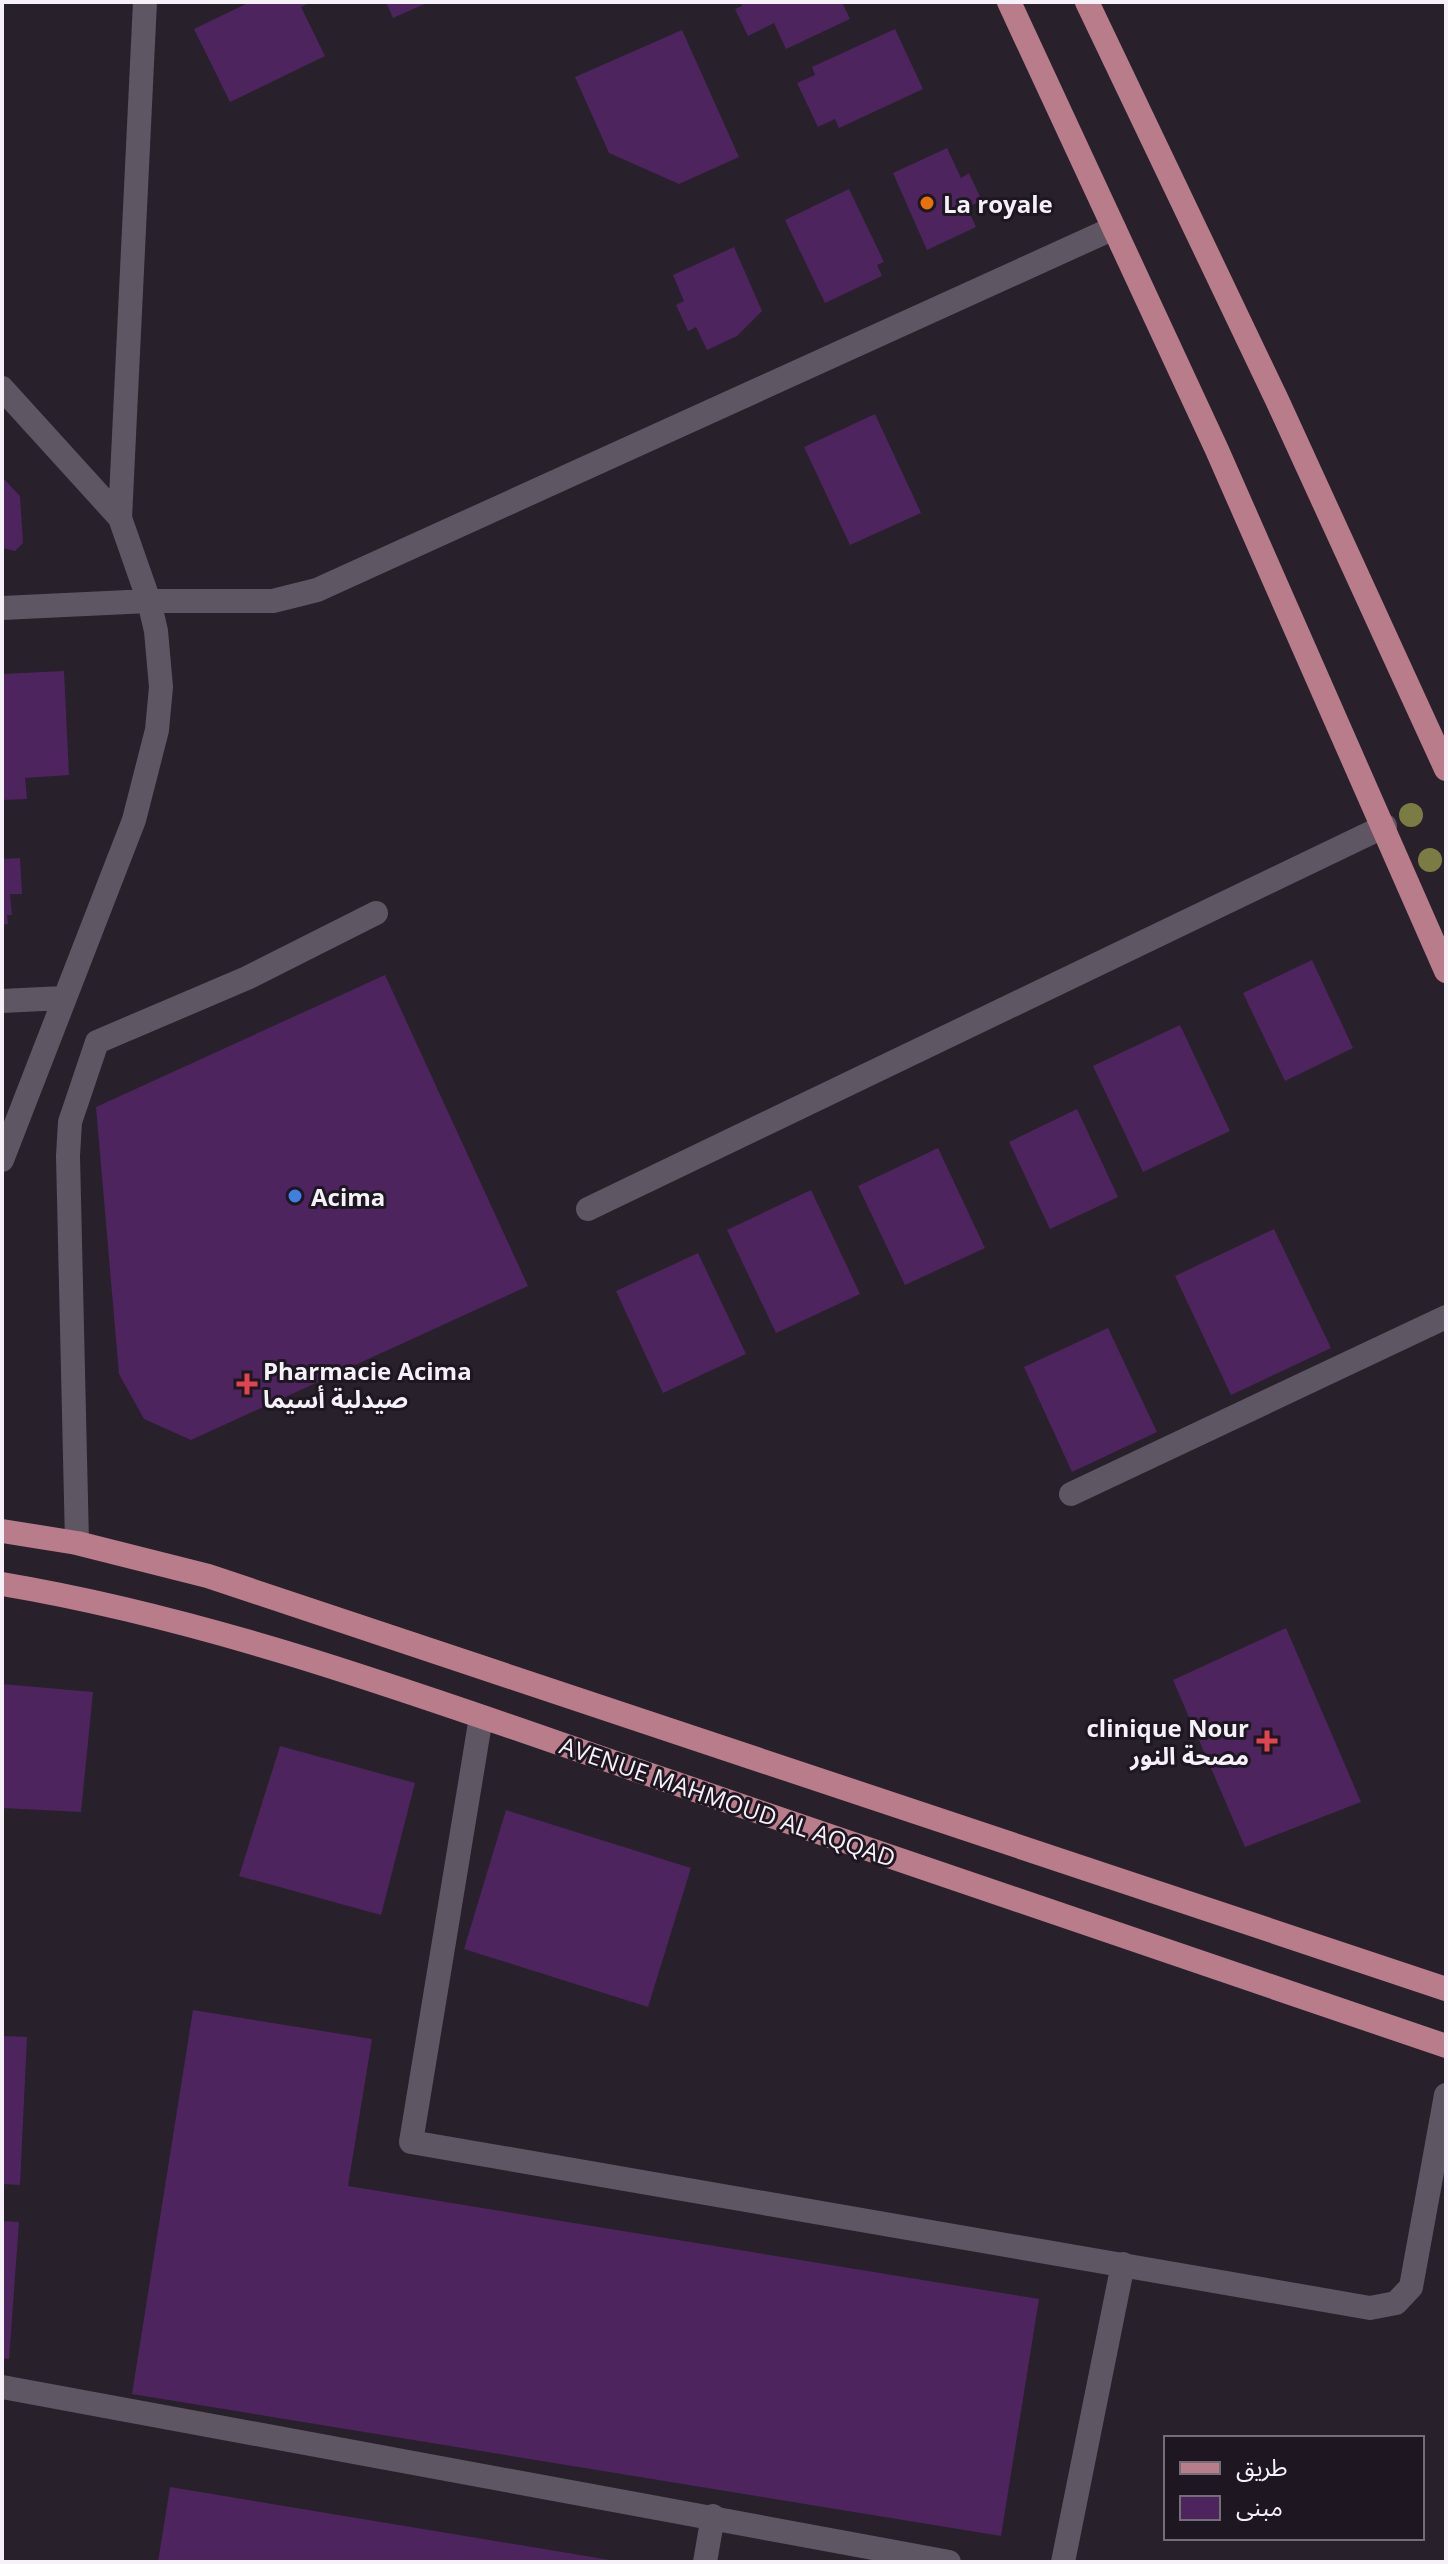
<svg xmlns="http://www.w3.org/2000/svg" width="1448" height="2564" viewBox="0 0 1448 2564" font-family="'Open Sans','Noto Sans Arabic',sans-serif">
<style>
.building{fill:#4d245e}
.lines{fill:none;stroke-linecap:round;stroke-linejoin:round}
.minor{stroke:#5f5663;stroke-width:24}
.major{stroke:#b87c8b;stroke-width:24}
.tree{fill:#7a7c43}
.food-dot{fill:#e8710a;stroke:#1e1721;stroke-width:3}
.shop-dot{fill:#3f7fe0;stroke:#1e1721;stroke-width:3}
.health-dot{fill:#e0444e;stroke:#1e1721;stroke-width:3}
.labels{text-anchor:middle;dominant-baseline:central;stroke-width:6;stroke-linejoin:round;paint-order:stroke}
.poi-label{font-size:24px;font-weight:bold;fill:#f6f1f9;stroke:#1e1721;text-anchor:start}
.street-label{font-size:24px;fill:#f6f1f9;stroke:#1e1721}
</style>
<rect width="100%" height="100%" fill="#28202b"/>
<!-- building -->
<path class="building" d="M250 2H311L301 7 325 56 230 102 194 29Z
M386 2H429L393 18Z
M740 2H842L850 19 786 49 774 23 748 36 735 9 742 6Z
M895 29 923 89 839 128 835 119 818 127 797 83 815 75 812 67Z
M682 30 739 157 679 184 609 153 575 77Z
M947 148 961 178 969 173 982 201 967 207 976 227 927 250 893 173Z
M849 189 884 262 877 265 882 276 825 303 785 220Z
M734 247 762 311 737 336 707 350 696 327 688 331 676 305 684 301 673 275Z
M875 414 921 513 850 545 804 447Z
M2 477 20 496 23 543 15 551 2 548Z
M64 671 69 775 25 778 27 799 2 800V674Z
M20 858 22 894H10L12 915H7L8 924 2 925V859Z
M1312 960 1353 1048 1285 1081 1243 993Z
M385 975 528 1286 191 1440 144 1419 119 1374 96 1107Z
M1180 1025 1230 1131 1143 1172 1093 1066Z
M1077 1109 1118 1197 1050 1229 1009 1142Z
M938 1148 985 1248 905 1285 858 1186Z
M811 1190 860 1294 776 1333 727 1230Z
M1274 1229 1331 1348 1231 1395 1175 1276Z
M698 1253 746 1354 663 1393 616 1291Z
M1108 1328 1157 1432 1072 1472 1024 1367Z
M1286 1628 1361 1802 1245 1847 1173 1680Z
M2 1684 93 1692 81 1812 2 1808Z
M280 1746 415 1783 381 1915 239 1876Z
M506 1810 691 1868 648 2007 464 1949Z
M193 2010 372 2039 348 2186 1039 2299 1001 2536 132 2394Z
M2 2036 27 2037 20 2185 2 2184Z
M2 2221 19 2222 9 2359 2 2358Z
M170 2487 610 2560V2562H158Z"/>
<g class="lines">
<!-- minor -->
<path class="minor" d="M2 388 120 518
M2 608 149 601H273L317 590 1114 228
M2 1001 63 998
M2 1160 134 820 157 730 161 687 156 631 149 601 120 518 145 2
M588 1209 1385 826
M1071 1494 1446 1317
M77 1543 68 1156 70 1122 97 1042 247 978 376 913
M481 1717 411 2142 1370 2308 1396 2303 1411 2287 1446 2095
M2 2387 949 2562
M705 2562 713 2516
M1063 2562 1123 2264"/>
<!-- major -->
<path class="major" d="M1009 2 1217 450 1446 971
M1087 2 1277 400 1446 769
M2 1531 77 1543 208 1576 1446 1989
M2 1584C222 1621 435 1701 645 1773 912 1864 1179 1955 1446 2046"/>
</g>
<!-- trees -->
<g class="tree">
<circle cx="1411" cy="815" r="12"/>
<circle cx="1430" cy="860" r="12"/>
</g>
<!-- markers -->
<circle class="food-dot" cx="927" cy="203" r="8"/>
<circle class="shop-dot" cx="295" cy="1196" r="8"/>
<g class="health-dot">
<path d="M243 1372h8v8h8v8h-8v8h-8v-8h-8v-8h8z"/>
<path d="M1263 1729h8v8h8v8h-8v8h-8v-8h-8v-8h8z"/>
</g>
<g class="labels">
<!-- poi labels -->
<g class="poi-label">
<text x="943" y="203">La royale</text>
<text x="311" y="1196">Acima</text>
<text x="263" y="1370">Pharmacie Acima<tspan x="263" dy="28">صيدلية أسيما</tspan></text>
<text x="1249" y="1727" text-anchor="end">clinique Nour<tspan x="1249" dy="28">مصحة النور</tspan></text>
</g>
<!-- street labels -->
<g class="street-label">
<text transform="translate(728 1801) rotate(19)">AVENUE MAHMOUD AL AQQAD</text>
</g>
</g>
<!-- border -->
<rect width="1448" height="2564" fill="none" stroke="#f6f1f9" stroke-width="8"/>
<!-- legend -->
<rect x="1164" y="2436" width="260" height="104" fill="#1e1721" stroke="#746e77" stroke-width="2"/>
<rect x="1180" y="2462" width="40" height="12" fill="#b87c8b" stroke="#746e77" stroke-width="2"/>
<text x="1236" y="2476" font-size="24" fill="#f6f1f9">طريق</text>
<rect x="1180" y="2496" width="40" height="24" fill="#4d245e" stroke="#746e77" stroke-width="2"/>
<text x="1236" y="2516" font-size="24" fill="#f6f1f9">مبنى</text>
</svg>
